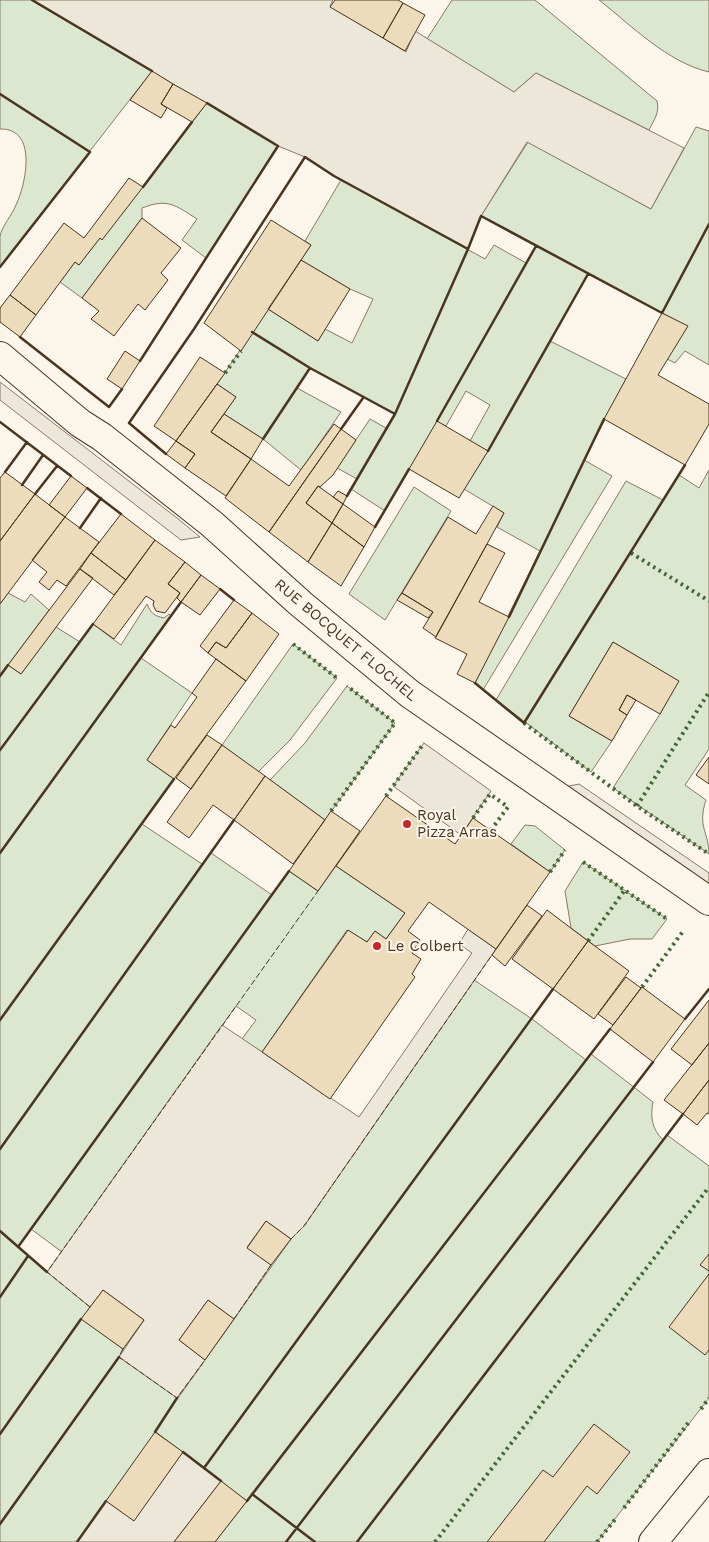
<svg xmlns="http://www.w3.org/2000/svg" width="709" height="1542" viewBox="0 0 709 1542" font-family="'Work Sans',sans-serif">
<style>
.green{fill:#dce7d0;stroke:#887966}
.parking{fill:#ede7d9;stroke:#887966}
.building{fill:#ecdcbc;stroke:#4a3520}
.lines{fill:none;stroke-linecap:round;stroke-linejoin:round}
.minor-casing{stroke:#4a3520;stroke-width:30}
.minor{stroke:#fbf6e9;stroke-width:28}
.hedge{stroke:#436837;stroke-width:4;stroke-dasharray:2.5 4;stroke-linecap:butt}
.fence{stroke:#4a3520;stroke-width:1;stroke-dasharray:6 2.5;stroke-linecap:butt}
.wall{stroke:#4a3520;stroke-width:2.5}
.poi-dot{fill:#c62828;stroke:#fbf6e9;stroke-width:2}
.labels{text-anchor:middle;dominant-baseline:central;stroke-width:4;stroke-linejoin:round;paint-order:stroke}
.street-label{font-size:15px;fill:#4a3520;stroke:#fbf6e9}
.poi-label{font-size:15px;fill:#4a3520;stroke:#fbf6e9;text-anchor:start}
</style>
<rect width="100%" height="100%" fill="#fbf6e9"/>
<!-- green -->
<path class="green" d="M0 0H32L152 71 0 267C0 257 0 246 0 236 2 226 12 215 16 205 26 184 38 128 0 129Z
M452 0H535L657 101C660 112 654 120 649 130L536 73 514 92 427 39Z
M599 0H709V72C667 62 632 26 599 0Z
M207 103 278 146 206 258 182 240 197 219C175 205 168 198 142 208V218L82 298 60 282 75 262 79 265 100 238 102 239Z
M696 127 709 131V365L685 351 675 363 667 359 687 326 588 274 550 341 626 379 584 460 612 476 483 690 475 683 540 551 497 527 504 513 464 489 488 451 470 441 490 405 466 391 446 426 437 422 385 511 351 489 357 479 337 468 370 419 386 428 395 414 310 368 297 388 341 412 301 470 263 439 224 414 236 397 217 384 268 309 318 341 325 329 352 343 373 299 350 289 301 260 311 245 305 241 341 180 485 259 494 245 526 263 536 246 481 216 528 142 651 209Z
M709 470V749L685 785 706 800C697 827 709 832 709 854L613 788 660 714 678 681 613 642 569 716 612 741 591 772 496 700 626 481 663 500 679 475 699 488Z
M414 487 451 511 385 620 349 594Z
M8 593 25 602 31 594 49 610 8 665 21 674 56 627 80 642 93 624 121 645 147 604C151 613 154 616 164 618L169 614 171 616 141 658 192 693 147 760 174 779 142 824 202 864 211 853 272 895 289 871 318 891 336 866 405 913 386 939 375 931 367 942 347 930 262 1052 242 1039 256 1020 236 1006 62 1252 31 1229 18 1247 90 1307 82 1319 123 1349 119 1357 178 1398 291 1239 304 1226 474 980 532 1019 586 1060 591 1054 653 1102C650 1117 652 1129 663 1140L667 1135 709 1166V1398L597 1542H215L247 1501 156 1432 77 1542H0V604Z
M293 644 337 678 290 740 258 772 222 745Z
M347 686 395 723 325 820 270 780 305 743Z
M525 825 535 826 565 850 550 872 511 844Z
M583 862 667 919 652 939H630L595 946 571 928 565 891Z"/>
<!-- parking -->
<path class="parking" d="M31 0H333L330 6 406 52 415 31 514 92 536 73 684 148 651 209 527 142 481 216 468 249 334 176 305 157 278 146Z
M0 382 177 518 200 537 181 540 0 400Z
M424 743 491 791 461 835 393 786Z
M579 784 709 873V890L560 788Z
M468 929 496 949 304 1226 291 1239 266 1221 247 1247 271 1265 234 1319 208 1300 179 1340 205 1360 177 1398 119 1357 144 1320 103 1290 90 1307 47 1272 222 1025 359 1117 472 953 459 944Z
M183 1452 221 1481 174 1542H77L106 1501 134 1520Z"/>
<!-- building -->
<path class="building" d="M335 0H398L403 3 383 38 330 7Z
M403 3 425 15 405 51 383 38Z
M152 71 173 84 161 104 167 108 161 118 130 100Z
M173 84 207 103 192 122 161 104Z
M129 178 143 187 102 240 100 238 79 265 75 262 36 315 10 295 64 223 84 238Z
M142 218 181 248 161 273 168 280 145 310 138 304 114 336 91 319 99 311 82 298Z
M271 220 311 245 241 351 204 323Z
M301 260 350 289 318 341 268 309Z
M10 295 36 315 20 337 0 322V308Z
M662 313 688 326 658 375 709 404V424L685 465 604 419Z
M125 351 140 361 122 389 107 379Z
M200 357 225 373 176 441 154 426Z
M217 384 236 397 211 432 251 459 226 496 185 468 195 454 176 441Z
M224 414 263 439 251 459 211 432Z
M437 421 488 451 459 498 409 469Z
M334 424 341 429 269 532 225 498 251 459 289 486Z
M341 429 356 440 333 475 320 487 318 486 306 503 332 523 308 562 269 532Z
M176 441 195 454 185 468 166 454Z
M5 472 35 494 0 541V478Z
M71 476 87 488 65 517 49 505Z
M318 486 343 504 332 523 306 503Z
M338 491 347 496 343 504 333 497Z
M35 494 65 517 0 604V541Z
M343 504 375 527 364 547 332 523Z
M493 506 504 513 436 637 423 628 433 612 402 593 448 517 476 534Z
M121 514 155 540 126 580 91 553Z
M65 517 99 542 66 586 57 580 49 590 39 582 47 572 32 560Z
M332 523 364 547 341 586 308 562Z
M155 540 185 562 168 584 180 593 165 613 156 611 153 605 154 601 146 596 114 639 93 624Z
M487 544 505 553 479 602 509 617 475 683 457 674 467 654 435 638Z
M91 553 126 580 114 595 80 569Z
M185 562 201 575 181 602 177 598 180 593 168 584Z
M80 569 93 578 21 674 8 665Z
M201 575 220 589 200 615 181 602Z
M402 593 433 612 428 618 397 600Z
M234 600 252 613 226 648 216 642 208 653 200 646Z
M252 613 279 634 246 681 208 653 216 642 226 648Z
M613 642 679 681 660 714 627 695 619 710 627 715 612 741 569 716Z
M216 659 246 681 174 779 147 760 171 725 175 728 197 697 192 693Z
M627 695 636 700 627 715 619 710Z
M207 735 222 745 191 789 176 778Z
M222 745 265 776 234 820 213 805 189 838 167 822Z
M709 757V784L696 775Z
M265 776 325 820 293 864 234 820Z
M386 796 455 844 473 818 550 872 496 949 429 902 408 931 420 940 412 953 421 959 412 974 415 977 330 1099 262 1052 348 930 367 942 375 931 386 939 405 913 336 866Z
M331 811 360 831 318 891 289 871Z
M527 905 542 916 505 966 492 955Z
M547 910 588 941 553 989 512 959Z
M588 941 629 971 594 1019 553 989Z
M626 977 641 988 613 1025 598 1014Z
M642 987 685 1019 653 1062 610 1029Z
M709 1000V1043L692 1065 671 1049Z
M709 1043V1080L683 1114 664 1100Z
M709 1080V1114L707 1113 697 1125 683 1114Z
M266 1221 291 1239 271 1265 247 1248Z
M709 1254V1271L700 1265Z
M709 1274V1350L705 1355 669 1327Z
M103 1290 144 1320 123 1349 81 1319Z
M208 1300 234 1319 205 1360 179 1340Z
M594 1424 630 1452 597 1494 587 1486 544 1542H487L543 1470 553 1477Z
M155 1432 183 1452 134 1521 106 1501Z
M221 1481 247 1501 215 1542H174Z"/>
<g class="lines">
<!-- minor casing -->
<g class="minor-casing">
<path id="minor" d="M0 356 80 423 102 437 212 524 301 604 410 694 709 901
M653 1542 709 1473"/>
</g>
<!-- minor -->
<use href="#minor" class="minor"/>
<!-- hedge -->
<path class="hedge" d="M225 373 241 351
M631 553 709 601
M293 644 337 678
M524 723 637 806 709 854
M386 796 424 743
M637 806 709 692
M331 811 395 723 347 686
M473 818 490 794 508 807 491 830
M583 862 667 919
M550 872 565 850
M588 941 624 891
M642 987 684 930
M701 1409 709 1398
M624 1508 689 1422
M435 1542 709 1187
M597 1542 617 1517"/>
<!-- fence -->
<path class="fence" d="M291 1239 304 1226 492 955
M90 1307 47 1272 318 891
M234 1319 271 1265
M123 1349 119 1357 177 1398 205 1360"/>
<!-- wall -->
<path class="wall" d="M32 0 152 71
M0 94 90 152 0 267
M143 187 192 122
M468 249 481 216 662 313 709 224
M252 332 310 368 263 439
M20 337 109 407 122 389
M140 361 278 146 207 103
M437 421 536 246
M0 422 71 476
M341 429 363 398
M488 451 588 274
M166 454 129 423 194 329 305 157 334 176 468 249 395 414 310 368
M5 472 27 442
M22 485 43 455
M87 488 121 514
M35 494 57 466
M347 496 395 414
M375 527 409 469
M80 528 101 498
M220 589 234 600
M509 617 604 419
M0 676 8 665
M475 683 524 723 685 465
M0 750 93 624
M0 853 181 602
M685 1019 709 989
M0 1020 174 779
M0 1149 234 820
M0 1231 47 1272
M18 1247 289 871
M0 1297 28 1256
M155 1432 177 1398
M0 1434 81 1319
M183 1452 221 1481
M204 1468 553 989
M252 1494 315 1542
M247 1501 610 1029
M0 1524 119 1357
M77 1542 106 1501
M286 1542 653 1062
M357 1542 683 1114"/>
</g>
<!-- markers -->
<g class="poi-dot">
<circle cx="407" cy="824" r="5"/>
<circle cx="377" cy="946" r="5"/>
</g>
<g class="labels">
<!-- street labels -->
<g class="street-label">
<text transform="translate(346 640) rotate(40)">RUE BOCQUET FLOCHEL</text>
</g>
<!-- poi labels -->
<g class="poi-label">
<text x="417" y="815">Royal<tspan x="417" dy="17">Pizza Arras</tspan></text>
<text x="387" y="946">Le Colbert</text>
</g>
</g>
</svg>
